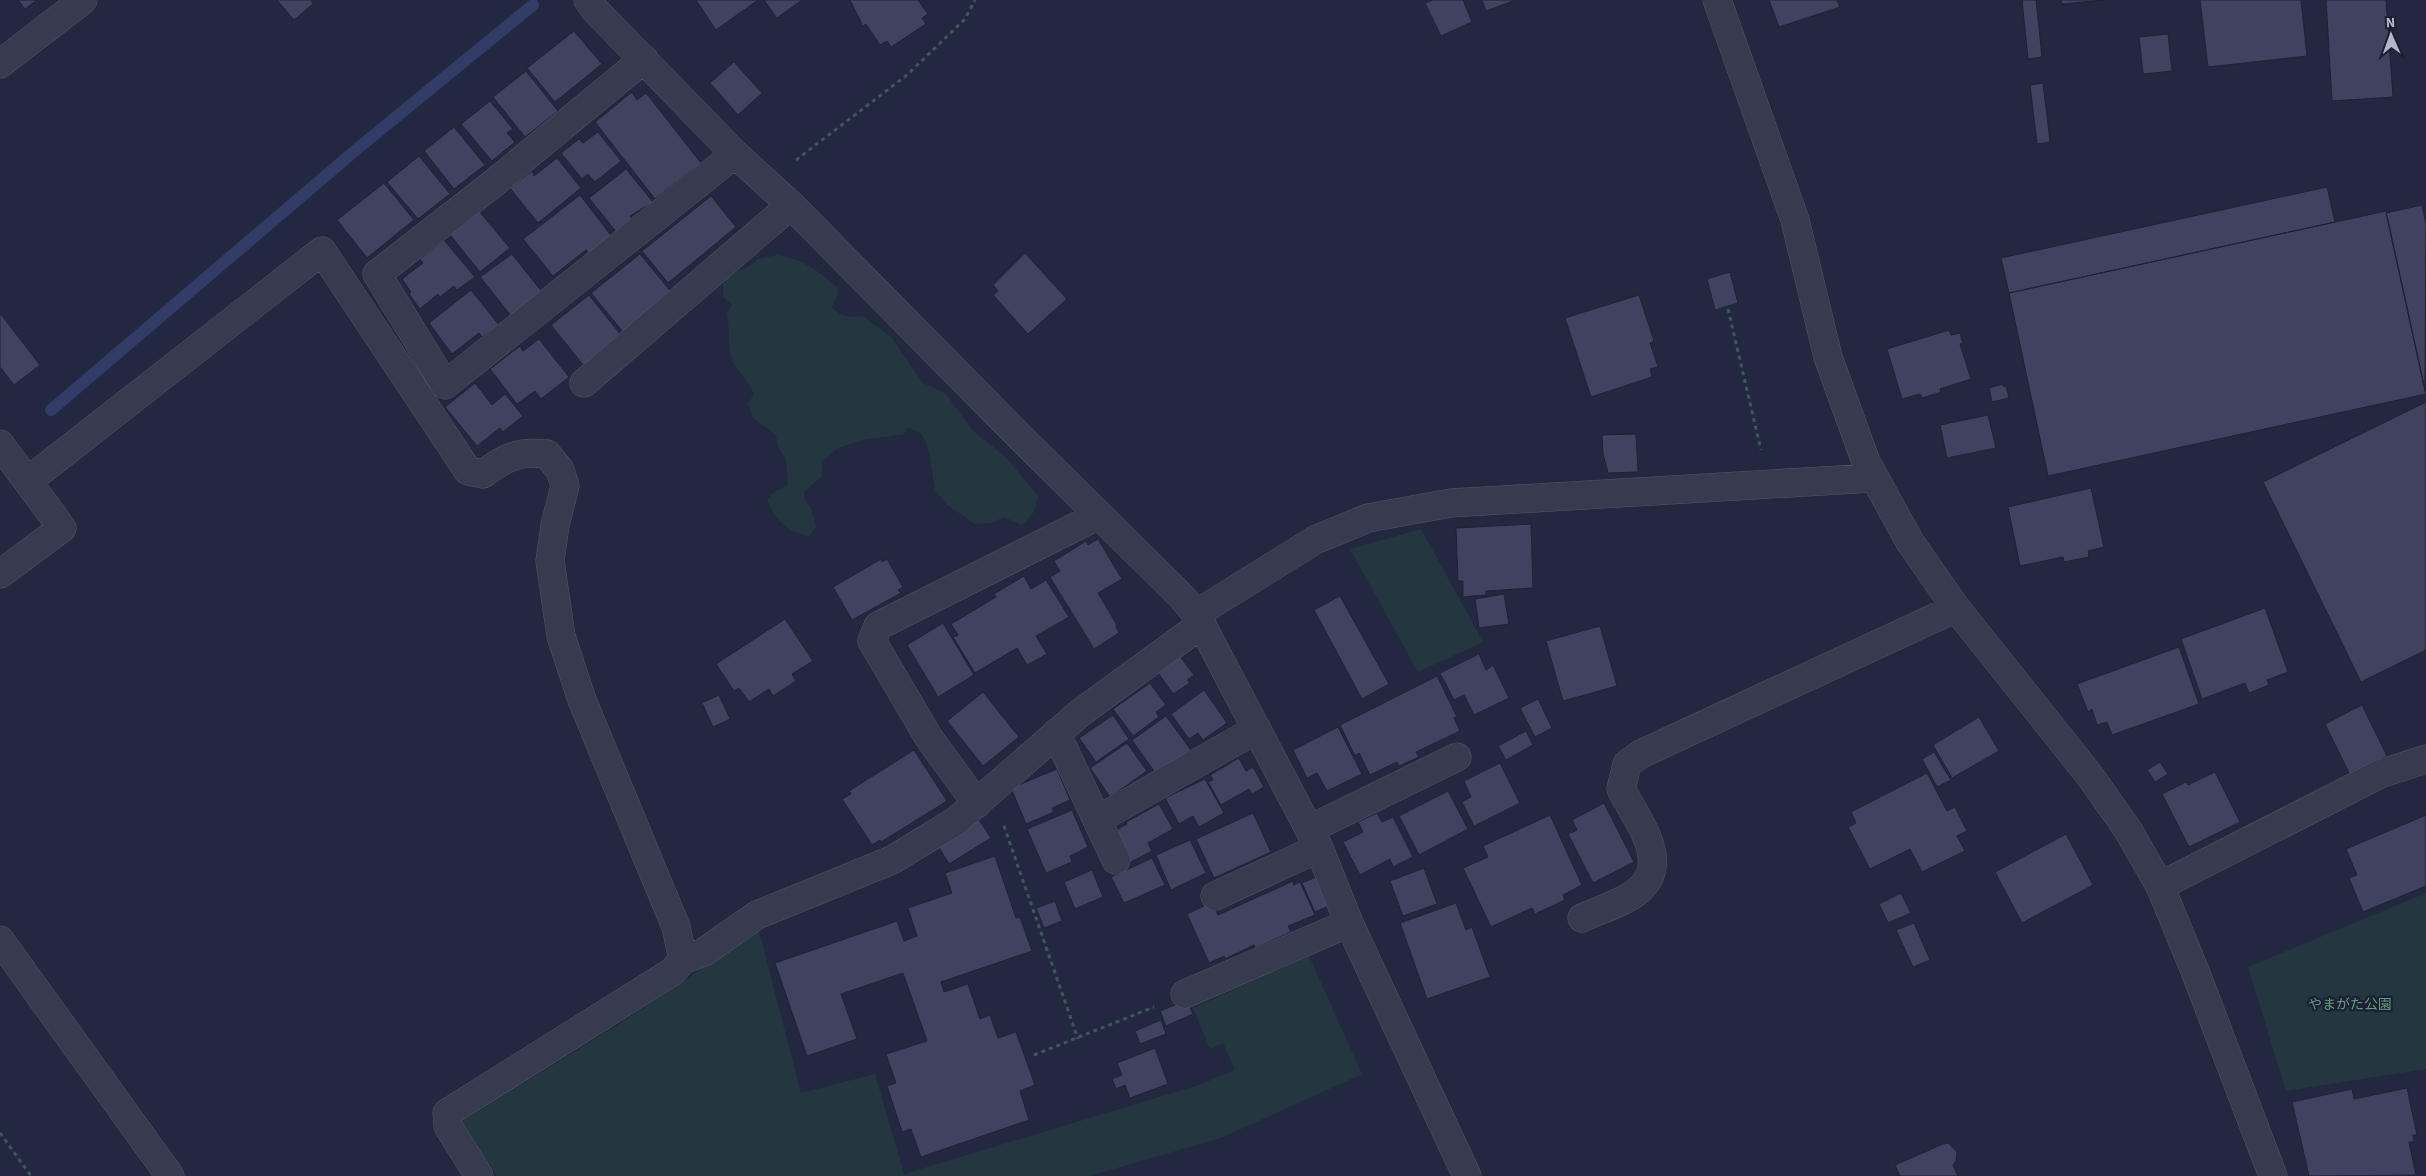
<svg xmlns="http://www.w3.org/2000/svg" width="2426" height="1176" viewBox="0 0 2426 1176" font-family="'Source Sans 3','Noto Sans JP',sans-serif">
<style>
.green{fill:#243740}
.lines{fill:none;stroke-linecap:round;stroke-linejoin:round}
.stream{stroke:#323c66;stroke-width:12}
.building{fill:#3e445f;stroke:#1d2236}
.minor-casing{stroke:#51566a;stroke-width:29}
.path{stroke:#42545d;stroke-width:3;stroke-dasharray:4 4;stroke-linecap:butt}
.minor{stroke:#363b4f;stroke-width:28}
.labels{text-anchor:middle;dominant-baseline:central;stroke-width:4.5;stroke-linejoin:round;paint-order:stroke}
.park-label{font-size:14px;fill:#679d7f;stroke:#1b2034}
</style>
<rect width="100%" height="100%" fill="#22283f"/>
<!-- green -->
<path class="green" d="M777 255C804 260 818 270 838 288L837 296 832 307C842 318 849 317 863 316L891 337 923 383 946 394 973 431 1006 457 1038 496 1034 512 1022 525 1004 517 991 523 975 524 946 504 935 490 929 451 922 434 908 427 904 434 862 440 838 448 822 462V477L804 491 805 501 811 508 816 527 809 537C785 529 778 523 767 500L773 493 788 485 786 459 778 447 776 435 753 418 748 404 754 394C748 379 741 376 734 364 727 353 730 327 727 313L732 305 723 297V284L731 274 750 266 758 259Z
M1421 529 1483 642 1418 672 1350 549Z
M2426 893V1069L2286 1091 2248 967Z
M759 931 801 1093 875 1074 904 1174 1199 1085 1235 1070 1223 1043 1210 1049 1193 1008 1309 956 1362 1074 1221 1138 1089 1176H497L462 1121 621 1023Z"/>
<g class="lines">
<!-- stream -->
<path class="stream" d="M51 410 357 149 533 5"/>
</g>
<!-- building -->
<path class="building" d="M18 0H37L25 9Z
M277 0H311L313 4 294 20Z
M696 0H758L716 30Z
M764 0H802L777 18Z
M850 0H918L928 14 922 18 926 24 891 47 887 41 880 45 866 24 863 26Z
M1433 0H1463L1472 22 1441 36 1425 3Z
M1482 0H1516L1486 11Z
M1769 0H1837L1840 7 1779 27Z
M2022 0H2036L2042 57 2028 59Z
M2061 0H2105L2062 4Z
M2200 0H2301L2307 56 2208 67Z
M2326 0H2386L2393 97 2332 101Z
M574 31 602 64 555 102 527 68Z
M2168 34 2172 71 2143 74 2139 37Z
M734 62 762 93 738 115 710 83Z
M526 71 558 111 525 137 493 97Z
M2043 83 2050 142 2037 144 2030 85Z
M632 92 637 100 646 93 701 163 655 199 595 122Z
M490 101 513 129 507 133 515 142 492 161 461 124Z
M454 127 485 165 454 189 424 151Z
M598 132 621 161 595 182 588 174 582 179 561 153 579 139 583 143Z
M419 156 450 194 418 219 387 182Z
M557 158 581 188 538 223 510 188 532 171 534 176Z
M626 169 653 202 630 216 633 220 617 233 589 198Z
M384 183 414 220 367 258 337 220Z
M2327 187 2335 222 2009 293 2001 258Z
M580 195 613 238 591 256 586 250 553 276 523 239Z
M711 196 736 227 668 283 642 251Z
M2422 205 2426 224 2425 391 2386 213Z
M479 211 510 248 480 272 450 235Z
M2386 211 2426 394 2048 476 2009 293Z
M444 240 475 277 457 290 454 286 440 297 438 294 420 309 409 294 411 292 402 279 423 263 420 259Z
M1025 253 1067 299 1028 334 993 295 998 291 993 285Z
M512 254 543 293 512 317 480 277Z
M640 254 672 293 623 332 591 293Z
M1730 272 1738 303 1715 310 1707 279Z
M471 290 499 325 482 337 479 333 452 354 429 323Z
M589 295 625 340 584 366 551 325Z
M1639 295 1654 341 1650 343 1658 367 1650 369 1652 377 1591 397 1565 318Z
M0 313 40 365 14 385 0 367Z
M1949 330 1951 335 1960 333 1963 343 1960 344 1971 379 1940 389 1941 392 1922 398 1920 394 1902 399 1887 349Z
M539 339 569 377 541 399 535 391 517 404 490 369 520 346 523 351Z
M475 383 492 405 505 394 523 416 503 432 500 428 477 446 445 407Z
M2003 384 2004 387 2006 386 2009 398 1992 402 1989 388Z
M2426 402V650L2361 682 2263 482Z
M1988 415 1996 448 1947 458 1940 425Z
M1636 434 1638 472 1608 473 1603 454 1602 435Z
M2091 488 2104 547 2088 551 2089 557 2064 562 2063 557 2020 566 2008 507Z
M1531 524 1533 588 1486 591V595L1463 597V581H1458L1456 528Z
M1098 539 1122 579 1098 593 1117 625 1116 627 1119 633 1094 649 1050 577 1060 571 1054 561 1086 541 1088 545Z
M881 559 882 562 887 559 903 587 898 590 901 593 852 620 833 587Z
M1024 576 1031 589 1046 580 1069 617 1036 636 1047 654 1027 665 1017 648 975 673 953 637 958 635 951 624 996 597 994 594Z
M1504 594 1509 624 1479 628 1475 599Z
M1340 596 1389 684 1362 699 1314 610Z
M2265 608 2288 672 2267 680 2269 685 2249 693 2245 683 2202 699 2181 639Z
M785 619 813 661 792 674 796 681 773 696 769 689 749 702 739 688 734 691 716 664Z
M943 623 974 675 938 697 907 645Z
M1600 626 1617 686 1563 701 1546 641Z
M2179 647 2199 704 2112 735 2107 722 2097 725 2092 709 2088 712 2077 684Z
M1176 651 1194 675 1187 680 1190 683 1173 694 1154 667Z
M1479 654 1486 670 1493 665 1509 698 1474 715 1464 695 1454 700 1440 673Z
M1437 676 1457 717 1454 718 1460 731 1416 752 1419 757 1399 766 1397 762 1370 775 1359 753 1355 756 1340 725Z
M1150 683 1166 705 1156 712 1159 717 1133 736 1113 709Z
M1204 690 1227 723 1203 740 1198 733 1189 739 1171 714Z
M983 692 1019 737 983 766 947 721Z
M719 695 730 719 713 727 702 703Z
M1538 699 1552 728 1535 737 1520 708Z
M2362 705 2387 756 2350 775 2325 724Z
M1113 715 1129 739 1096 762 1079 738Z
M1166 716 1191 750 1156 774 1132 740Z
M1979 717 1999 751 1952 778 1933 745Z
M1338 727 1362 774 1327 791 1317 773 1307 778 1293 750Z
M1526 731 1533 745 1506 760 1498 746Z
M1127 743 1147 771 1110 797 1090 768Z
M914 750 947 801 881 842 880 840 872 845 842 799 851 794 849 791Z
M1934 752 1951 780 1937 787 1922 759Z
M1239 758 1246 771 1253 767 1264 787 1252 794 1249 789 1221 805 1208 782 1213 780 1210 775Z
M2160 762 2168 774 2155 782 2147 770Z
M1500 763 1520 803 1474 826 1462 802 1471 797 1464 781Z
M1057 769 1070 800 1052 808 1054 812 1026 824 1011 788Z
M2215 772 2240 822 2189 847 2162 794 2186 782 2188 785Z
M1927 773 1947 811 1955 807 1967 831 1957 836 1965 851 1922 872 1910 849 1870 869 1848 827 1856 823 1851 812Z
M1205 779 1224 813 1199 827 1193 816 1179 824 1165 798Z
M1448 791 1468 829 1419 855 1399 816Z
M1604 803 1634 862 1593 883 1568 834 1577 830 1572 820Z
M1159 804 1173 829 1148 843 1152 851 1129 863 1113 832 1127 824 1126 822Z
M1072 810 1088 847 1070 856 1072 862 1046 873 1027 829Z
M1253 813 1271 852 1214 878 1196 839Z
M1377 813 1382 822 1393 817 1413 857 1393 867 1390 859 1360 875 1343 842 1363 832 1358 822Z
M1550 815 1582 885 1563 895 1565 900 1535 914 1532 908 1491 927 1463 868 1488 857 1483 846Z
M2426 815V886L2363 912 2349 878 2357 875 2346 849Z
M979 820 991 838 949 864 938 846Z
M2066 834 2093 885 2022 923 1995 872Z
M1190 840 1206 873 1171 890 1156 855Z
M995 856 1016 918 1020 917 1032 951 941 982 944 992 968 984 980 1019 990 1015 998 1038 1016 1032 1035 1085 1020 1091 1029 1120 921 1157 911 1129 902 1132 887 1086 896 1083 886 1054 927 1041 903 973 841 994 857 1039 807 1056 775 963 897 921 904 941 917 936 908 908 952 893 945 873Z
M1152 858 1165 885 1124 903 1111 877Z
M1424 868 1437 904 1403 916 1390 881Z
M1092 870 1103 897 1075 909 1064 882Z
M1316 877 1329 906 1315 912 1302 883Z
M1293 881 1294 885 1300 882 1315 915 1288 926 1291 932 1255 948 1254 945 1225 959 1224 956 1209 963 1187 914 1212 902 1218 915Z
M1901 893 1911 913 1888 923 1879 904Z
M1055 901 1062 921 1044 928 1036 908Z
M1456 903 1466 930 1472 927 1490 977 1427 999 1400 923Z
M1914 923 1930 960 1913 967 1896 930Z
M1187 1000 1193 1014 1166 1026 1160 1011Z
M1161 1020 1166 1034 1140 1044 1135 1031Z
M1155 1048 1168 1084 1130 1098 1125 1085 1116 1089 1112 1079 1122 1075 1117 1063Z
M2407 1088 2417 1135H2413L2414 1142H2409L2416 1175 2309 1176 2292 1102 2352 1089 2354 1099Z
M1948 1143 1957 1152 1956 1161 1953 1165 1958 1176H1900L1895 1165 1943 1144Z"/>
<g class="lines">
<!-- minor casing -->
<g class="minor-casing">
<path id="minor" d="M588 0 596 11 735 154 791 205 1019 436 1181 596 1196 614 1319 848 1349 923 1467 1176
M1717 0 1795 220 1828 357 1866 462 1910 542 1956 608 2090 776 2128 830 2160 886 2195 971 2273 1176
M644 59 494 183 377 274 445 385 735 154
M0 64 83 0
M584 383 791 205
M0 444 62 528 0 574
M28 481 322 251 468 471 483 474C506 457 518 451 547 454L560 470 565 486 555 525 550 561 561 636 582 700 676 927 683 960 672 972 447 1113 448 1126 479 1176
M1196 614 1315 540 1368 518 1451 503 1873 478
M1056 733 1116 860
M977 804 929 738 872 641 878 626 1099 515
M1097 820 1257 729
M1310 829 1457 757
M2160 886 2380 774 2426 759
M1215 896 1319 848
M1582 918C1597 911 1616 905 1631 896 1676 867 1639 824 1621 789L1627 764 1641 754 1956 608
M0 940 170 1176
M683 960 704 952 757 915 892 860 956 821 1080 713 1202 624
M1185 994 1349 923"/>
</g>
<!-- path -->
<path class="path" d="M796 160 907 75 965 19 975 0
M1728 309 1761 450
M1004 826 1078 1039
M1034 1055 1154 1007
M0 1133 31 1176"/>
<!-- minor -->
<use href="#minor" class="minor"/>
</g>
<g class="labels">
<!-- park labels -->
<g class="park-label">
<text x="2350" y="1005">やまがた公園</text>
</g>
</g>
<!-- north arrow -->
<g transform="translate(2391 35) rotate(358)" stroke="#1b2034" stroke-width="4" paint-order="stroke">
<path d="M0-4L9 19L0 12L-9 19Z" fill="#b2b6ca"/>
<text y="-8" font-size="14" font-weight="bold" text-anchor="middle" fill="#b2b6ca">N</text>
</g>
</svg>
